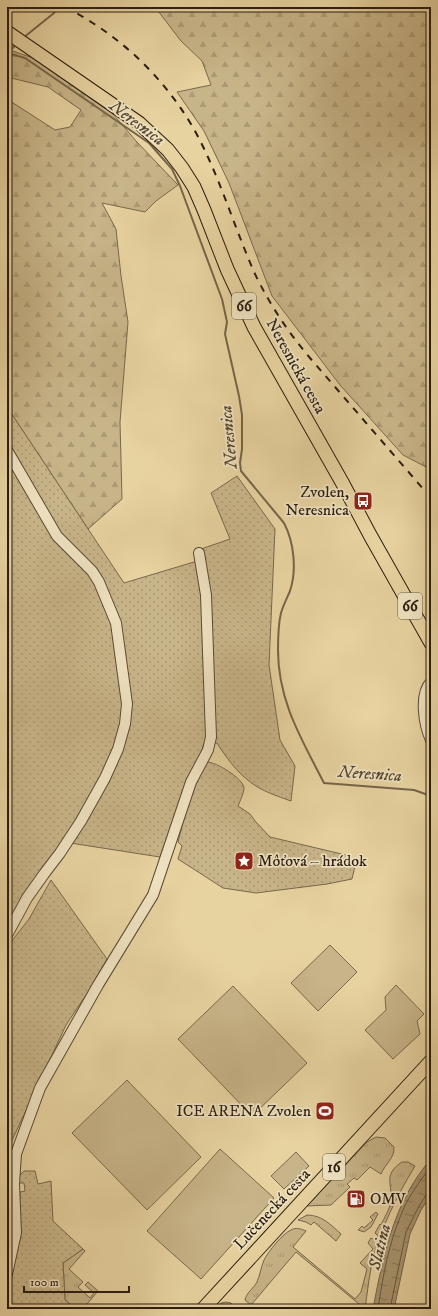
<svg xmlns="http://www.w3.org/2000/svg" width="438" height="1316" viewBox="0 0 438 1316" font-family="'IM FELL DW Pica',serif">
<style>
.grass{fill:url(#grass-tufts);stroke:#78684c}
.forest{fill:url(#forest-firs);stroke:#78684c}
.garden{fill:url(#garden-dots);stroke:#78684c}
.pitch{fill:#c7b488;stroke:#78684c}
.water{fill:url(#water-ripples);stroke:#756549}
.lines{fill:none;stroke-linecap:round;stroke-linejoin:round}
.shore{stroke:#685940;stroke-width:1}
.stream{stroke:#756549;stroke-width:2}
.minor-casing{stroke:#594a35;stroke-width:12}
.major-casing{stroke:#2a1d11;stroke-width:15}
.minor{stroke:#efe2c1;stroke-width:10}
.major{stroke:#e7d3a0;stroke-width:13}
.rail{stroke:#2a1d11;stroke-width:2;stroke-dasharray:7 7;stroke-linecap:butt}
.labels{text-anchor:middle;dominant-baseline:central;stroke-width:3.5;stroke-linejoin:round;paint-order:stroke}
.shield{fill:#efe2c1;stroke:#655846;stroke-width:1}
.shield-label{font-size:15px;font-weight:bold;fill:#2a1d11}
.street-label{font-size:16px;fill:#2a1d11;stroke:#efe2c1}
.poi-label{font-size:16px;fill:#2a1d11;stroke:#efe2c1;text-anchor:end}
.water-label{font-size:17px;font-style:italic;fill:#564732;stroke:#efe2c1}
</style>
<defs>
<pattern id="grass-tufts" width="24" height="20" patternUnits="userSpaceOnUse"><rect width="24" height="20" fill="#c7b488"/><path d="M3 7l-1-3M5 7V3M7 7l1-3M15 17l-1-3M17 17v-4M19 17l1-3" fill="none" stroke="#ab9a74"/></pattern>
<pattern id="forest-firs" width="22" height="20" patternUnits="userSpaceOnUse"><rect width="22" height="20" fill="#c7b488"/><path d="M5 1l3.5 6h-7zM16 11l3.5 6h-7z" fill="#ab9a74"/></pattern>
<pattern id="garden-dots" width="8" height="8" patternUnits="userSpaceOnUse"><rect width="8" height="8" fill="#c7b488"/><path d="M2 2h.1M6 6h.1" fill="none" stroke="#ab9a74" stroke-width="1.8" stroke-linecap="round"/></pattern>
<pattern id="water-ripples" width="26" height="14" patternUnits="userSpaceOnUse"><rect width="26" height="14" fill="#a7956f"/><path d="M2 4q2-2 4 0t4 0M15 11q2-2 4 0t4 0" fill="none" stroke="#88795a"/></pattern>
</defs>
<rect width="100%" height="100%" fill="#e7d3a0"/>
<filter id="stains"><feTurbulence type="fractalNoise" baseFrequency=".005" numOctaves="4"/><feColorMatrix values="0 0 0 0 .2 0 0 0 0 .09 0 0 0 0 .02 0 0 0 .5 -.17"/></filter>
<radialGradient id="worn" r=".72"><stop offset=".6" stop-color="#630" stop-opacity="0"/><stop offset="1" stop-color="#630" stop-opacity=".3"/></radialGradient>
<!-- grass -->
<path class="grass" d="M376 1137 385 1138 394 1147C395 1158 385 1164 381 1174L370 1167 357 1180 354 1178 347 1184 350 1187 331 1205 307 1206 367 1142Z
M402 1162H408L415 1166C398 1194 379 1231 372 1263 369 1278 367 1294 365 1309H358L359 1304 296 1252 251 1305 245 1300C246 1293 254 1288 257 1282 260 1275 261 1267 264 1260 268 1252 283 1233 291 1230 296 1227 301 1229 306 1231L293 1247 355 1299 361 1292 367 1269 360 1263 373 1249 368 1243 371 1238 375 1240 378 1236 375 1233 380 1224 381 1225C384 1218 390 1209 391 1201 393 1185 382 1175 402 1162Z
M376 1212 378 1214 371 1227 364 1232 358 1230 362 1226 364 1228 373 1220 370 1217Z
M307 1215C322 1215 331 1225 341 1234L336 1241 314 1222 311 1225 306 1222 298 1220Z
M83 1249 85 1251 69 1269 83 1282 78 1287 90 1298 94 1293 85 1285 88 1282 98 1291 87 1304 92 1309H76L65 1300 63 1263Z
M226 1302 231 1303 237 1309H215L221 1303Z"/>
<!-- forest -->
<path class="forest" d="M155 7H431V468H428L403 455 340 385 272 296 229 183 204 131 177 92 211 85 202 61 181 41Z
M7 49 33 58 113 114 136 141 178 185 156 201 145 212 102 203 116 229 121 276 128 322 120 422 122 499 88 529 7 407V99L55 130 70 127 81 110 48 87 7 77Z"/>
<!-- garden -->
<path class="garden" d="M7 407 124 583 204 559 201 549 230 539 211 493 237 476 275 529 269 665 280 740 295 766 291 801C277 796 261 791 249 781 237 772 225 756 217 743L205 742 195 769 185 787 160 857 64 842 7 930Z
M207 762C216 762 243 778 244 788 244 793 240 801 238 806L250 814 256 822 270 837 346 855 355 866 352 879 327 884 256 893 223 888 178 859 182 846 178 842 191 790Z
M51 880 107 959 90 989 66 1025 7 1151V947L29 919Z
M24 1171H35L38 1184 51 1181 53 1221 83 1249 63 1263 65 1300 76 1309H7V1293L10 1287V1282L17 1243 18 1205 20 1200V1192L25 1191 24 1183H19V1176Z
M13 1224 7 1252V1225Z"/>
<!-- pitch -->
<path class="pitch" d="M330 945 357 972 318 1011 291 983Z
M396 985 424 1014 417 1021 420 1034 393 1059 365 1030 386 1010 385 997Z
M233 986 307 1063 252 1116 178 1039Z
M127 1080 201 1157 147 1210 72 1133Z
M220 1149 274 1198 201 1279 147 1231Z
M296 1152 309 1166 284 1189 271 1176Z"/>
<!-- water -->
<path class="water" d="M431 1159V1195L421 1210 410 1234 394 1309H373C383 1256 394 1201 431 1159Z"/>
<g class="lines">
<!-- shore -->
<path class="shore" d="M378 1309C383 1275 389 1242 403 1210 410 1194 421 1180 431 1166
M390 1309 406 1232 418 1208 426 1195 431 1194"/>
<!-- stream -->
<path class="stream" d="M23 38 54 13 57 7
M7 53 25 58 149 143 172 169 180 186 222 299 227 322 225 334 239 396 242 415V449L240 463 241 471 284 523C294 542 297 570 290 591 287 598 283 606 281 613 278 625 278 638 278 650 278 701 301 738 324 783L414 790 431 796
M7 53 17 44"/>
<!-- minor casing -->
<g class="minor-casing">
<path id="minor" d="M7 450 57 536 92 571 99 582 116 623 127 704 125 724 118 749 105 778 81 821 60 853 44 874 27 898 7 935
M431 682C419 694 424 725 431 740
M7 1274 16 1233 14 1184 16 1154 40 1088 98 985 153 895 191 782 208 750 211 737 206 595 199 553"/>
</g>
<!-- major casing -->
<g class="major-casing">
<path id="major" d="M7 32 139 123 168 150 182 168 194 187 204 210 227 269 254 327 343 484 370 535 431 643
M203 1309 431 1061"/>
</g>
<!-- minor -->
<use href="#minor" class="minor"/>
<!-- major -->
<use href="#major" class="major"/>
<!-- rail -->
<path class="rail" d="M65 7C120 35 165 78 195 131 220 177 234 227 255 274 270 305 288 332 310 358L431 498"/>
</g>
<!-- icons -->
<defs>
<g id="bus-square" transform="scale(1)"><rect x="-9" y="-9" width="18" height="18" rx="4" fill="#8f2418" stroke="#efe2c1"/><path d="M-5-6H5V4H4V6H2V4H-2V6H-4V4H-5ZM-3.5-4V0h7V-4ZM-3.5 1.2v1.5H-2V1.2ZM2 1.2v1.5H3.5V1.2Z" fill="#fff"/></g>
<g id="sight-square" transform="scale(1)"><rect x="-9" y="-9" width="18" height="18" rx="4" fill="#8f2418" stroke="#efe2c1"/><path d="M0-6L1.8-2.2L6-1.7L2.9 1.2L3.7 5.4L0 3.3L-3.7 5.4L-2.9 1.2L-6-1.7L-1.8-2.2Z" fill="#fff"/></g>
<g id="stadium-square" transform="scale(1)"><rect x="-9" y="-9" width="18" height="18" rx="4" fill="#8f2418" stroke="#efe2c1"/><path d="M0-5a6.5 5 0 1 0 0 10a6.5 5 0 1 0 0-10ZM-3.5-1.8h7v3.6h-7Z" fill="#fff"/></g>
<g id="fuel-square" transform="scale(1)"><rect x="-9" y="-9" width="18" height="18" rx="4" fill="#8f2418" stroke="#efe2c1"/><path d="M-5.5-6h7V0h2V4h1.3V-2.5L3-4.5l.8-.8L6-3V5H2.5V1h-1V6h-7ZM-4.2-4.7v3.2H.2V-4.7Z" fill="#fff"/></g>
</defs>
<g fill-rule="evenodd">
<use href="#bus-square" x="363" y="501"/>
<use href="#sight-square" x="244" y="861"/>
<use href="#stadium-square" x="325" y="1111"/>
<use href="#fuel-square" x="356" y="1199"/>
</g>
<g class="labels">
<!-- shield labels -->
<g class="shield">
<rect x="232" y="293" width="24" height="26" rx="3"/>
<rect x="398" y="593" width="24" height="26" rx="3"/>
<rect x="323" y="1154" width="22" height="26" rx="3"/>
</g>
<g class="shield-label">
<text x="244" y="306">66</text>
<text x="410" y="606">66</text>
<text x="334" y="1167">16</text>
</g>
<!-- street labels -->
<g class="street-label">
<text transform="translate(296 366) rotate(61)">Neresnická cesta</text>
<text transform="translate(272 1209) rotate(-47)">Lučenecká cesta</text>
</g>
<!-- poi labels -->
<g class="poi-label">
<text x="349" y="492">Zvolen,<tspan x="349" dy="18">Neresnica</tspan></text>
<text x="258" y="861" text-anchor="start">Môťová – hrádok</text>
<text x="311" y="1111">ICE ARENA Zvolen</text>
<text x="370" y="1199" text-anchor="start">OMV</text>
</g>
<!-- water labels -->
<g class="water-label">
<text transform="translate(137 123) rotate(37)">Neresnica</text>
<text transform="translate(229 437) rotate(-95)">Neresnica</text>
<text transform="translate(370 774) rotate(4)">Neresnica</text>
<text transform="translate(380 1247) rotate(-76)">Slatina</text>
</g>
</g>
<!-- margin -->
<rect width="438" height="1316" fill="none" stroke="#e7d3a0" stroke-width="24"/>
<rect x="8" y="8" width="422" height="1300" fill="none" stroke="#2a1d11" stroke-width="2"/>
<rect x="12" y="12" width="414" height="1292" fill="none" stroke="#2a1d11"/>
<!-- scale -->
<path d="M24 1286v6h105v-6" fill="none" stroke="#2a1d11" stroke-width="2"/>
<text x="30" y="1286" font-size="12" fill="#2a1d11" stroke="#efe2c1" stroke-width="3" paint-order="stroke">100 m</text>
<rect width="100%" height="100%" filter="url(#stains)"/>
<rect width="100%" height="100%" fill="url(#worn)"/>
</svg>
